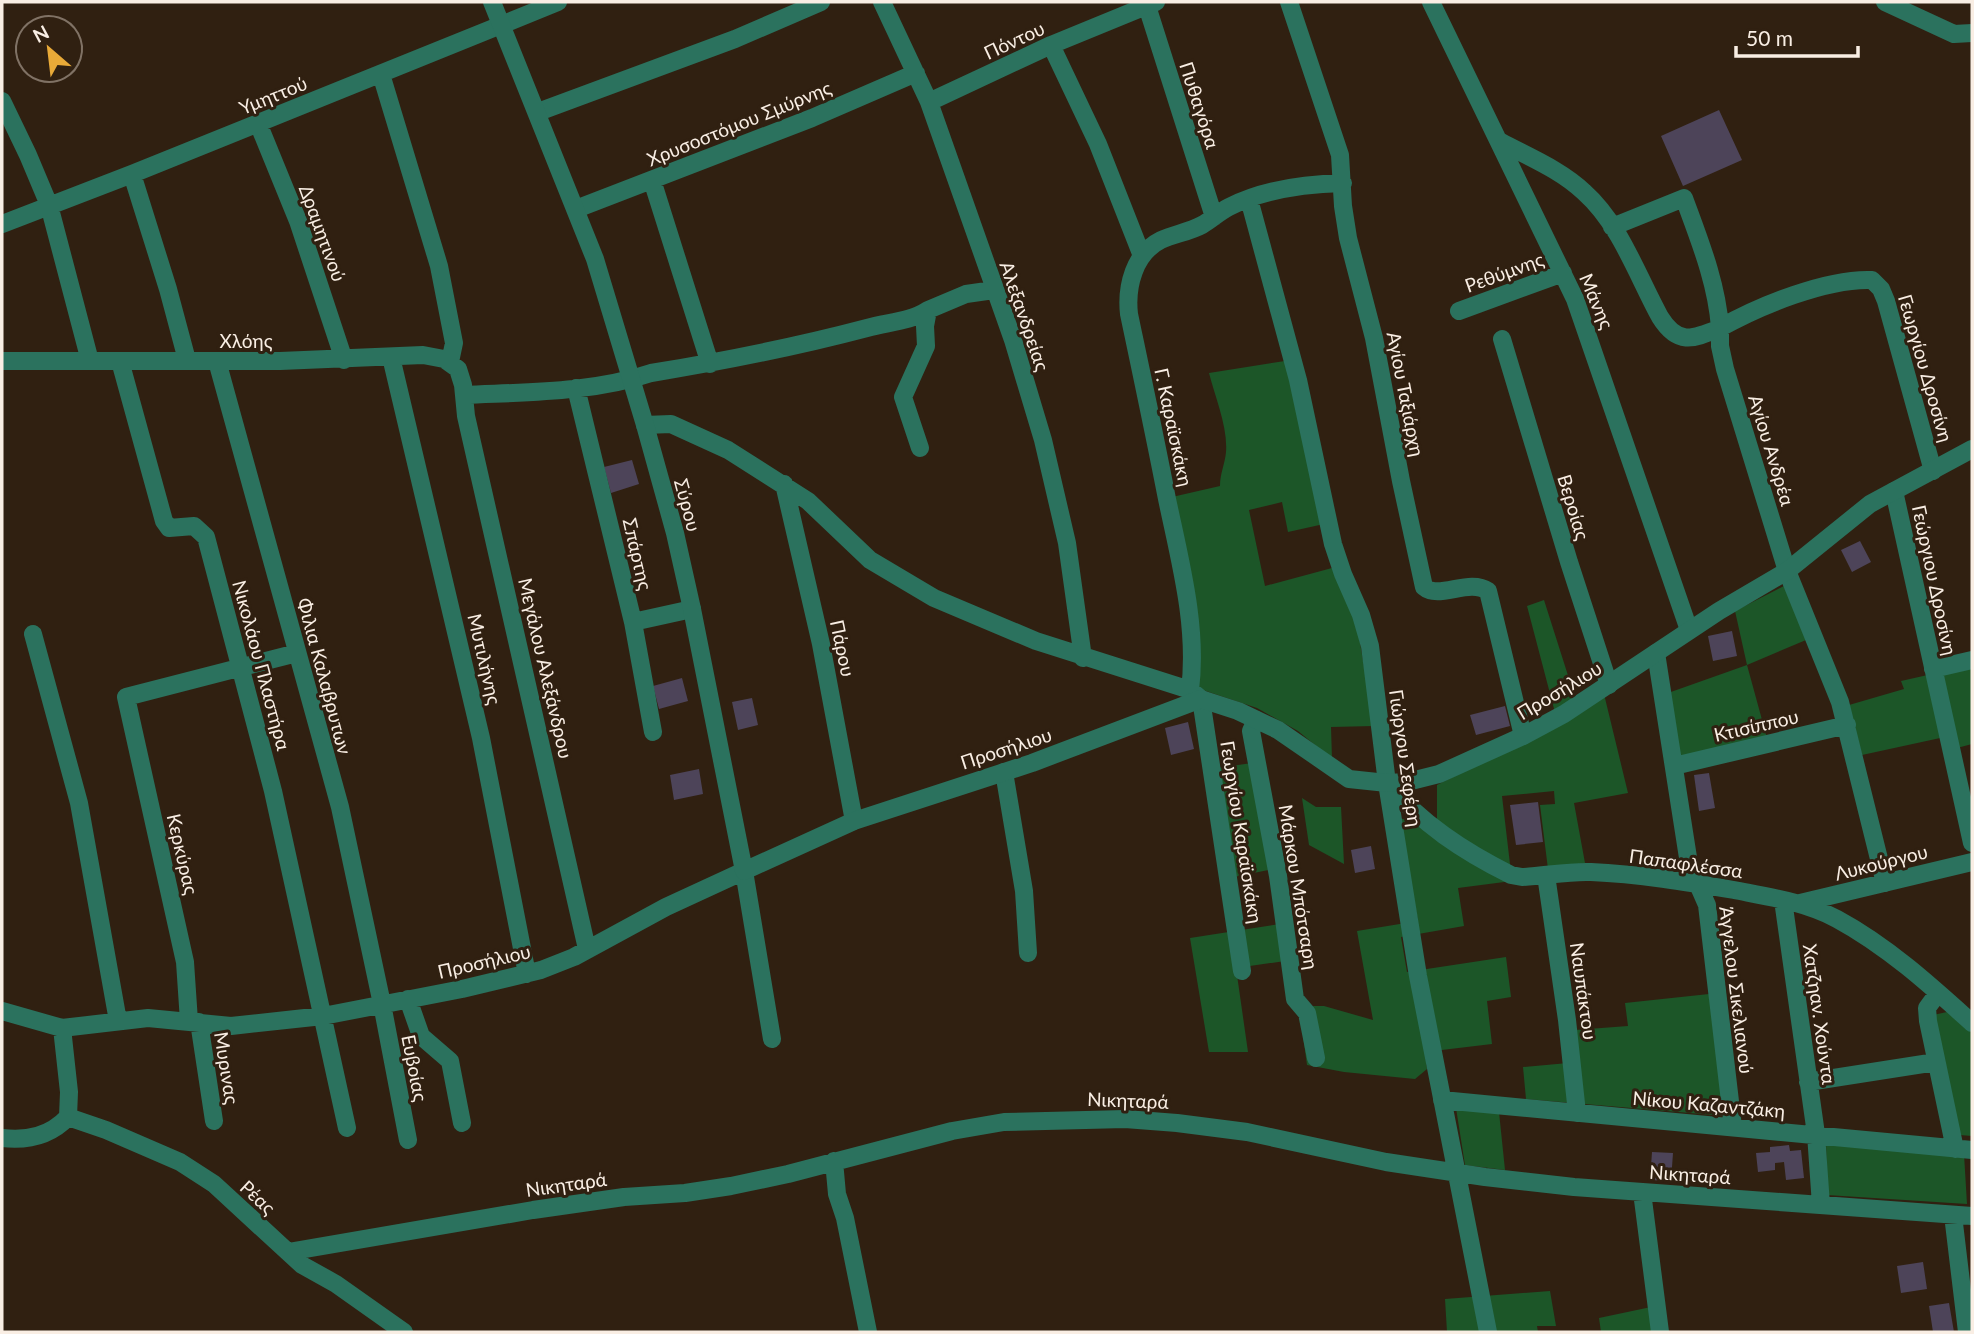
<svg xmlns="http://www.w3.org/2000/svg" width="1974" height="1334" viewBox="0 0 1974 1334" font-family="Lato,sans-serif">
<style>
.green{fill:#1c5628}
.building{fill:#4d4459}
.lines{fill:none;stroke-linecap:round;stroke-linejoin:round}
.minor{stroke:#2b725e;stroke-width:18}
.tertiary{stroke:#2b725e;stroke-width:18}
.labels{text-anchor:middle;dominant-baseline:central;stroke-width:6;stroke-linejoin:round;paint-order:stroke}
.street-label{font-size:19px;fill:#f9eee4;stroke:#302011}
</style>
<rect width="100%" height="100%" fill="#302011"/>
<!-- green -->
<path class="green" d="M1285 361 1324 524 1288 532 1282 502 1249 510 1265 586 1332 568 1357 625 1374 726 1331 727 1332 759 1298 731 1257 708 1197 688 1172 497 1220 486C1220 473 1225 464 1226 452 1228 427 1215 397 1209 373Z
M1784 586 1806 640 1747 665 1767 738 1681 759 1668 693 1747 665 1735 611Z
M1544 600 1579 710 1604 694 1628 793 1574 803 1585 863 1548 869 1540 805 1555 804 1554 791 1502 796 1512 881 1458 888 1464 926 1401 937 1407 972 1506 957 1511 997 1487 1001 1492 1044 1425 1052 1427 1069 1415 1079 1344 1072 1307 1065 1300 1014 1315 1018 1313 1006H1324L1373 1020 1357 931 1418 921 1399 818 1418 823 1437 836V785L1558 724 1527 606Z
M1972 665V744L1957 748 1954 735 1862 755 1849 705 1904 689 1901 681Z
M1252 763 1273 869 1234 877 1217 768Z
M1302 798 1316 807H1341L1344 864 1309 845Z
M1280 924 1285 961 1236 968 1248 1052H1209L1190 938Z
M1709 994 1725 1116 1526 1099 1523 1067 1579 1062 1575 1030 1628 1026 1625 1003Z
M1947 1012 1972 1033V1136L1960 1135 1933 1015Z
M1456 1108 1499 1112 1505 1170 1465 1165Z
M1826 1142 1964 1154 1967 1204 1827 1195Z
M1550 1291 1556 1326H1537L1538 1332H1447L1445 1299Z
M1651 1307 1654 1332H1601L1599 1318Z"/>
<!-- building -->
<path class="building" d="M1719 110 1742 160 1683 186 1661 136Z
M632 460 639 484 611 493 604 467Z
M1860 541 1871 562 1852 572 1841 550Z
M1732 631 1737 656 1713 661 1708 636Z
M682 678 688 701 659 709 653 686Z
M752 698 758 725 738 730 732 702Z
M1505 706 1510 726 1476 735 1470 715Z
M1188 722 1194 749 1171 755 1165 728Z
M699 769 703 794 674 800 670 775Z
M1709 773 1715 808 1699 811 1694 775Z
M1538 802 1543 842 1516 845 1510 805Z
M1371 846 1375 869 1355 873 1351 850Z
M1789 1145 1790 1151 1801 1150 1804 1178 1786 1180 1784 1162 1775 1163V1170L1758 1172 1756 1153 1770 1152V1147Z
M1652 1152 1673 1153 1671 1181 1650 1180Z
M1923 1262 1927 1289 1901 1293 1897 1266Z
M1949 1303 1954 1332H1933L1929 1306Z"/>
<g class="lines">
<!-- minor -->
<path class="minor" d="M882 2 929 102 1013 340 1043 440 1067 543 1083 658
M1289 2 1340 155 1343 206 1348 238 1374 338 1401 481 1424 587C1439 600 1469 578 1488 591L1523 736
M1431 2 1575 299 1689 630
M1885 2 1954 34 1972 33
M1147 6 1214 217
M1051 45 1098 144 1142 256
M381 74 439 266 454 343 450 362
M2 101 28 155 49 205 90 361
M929 102 1051 45 1156 2
M538 112 735 39 821 2
M258 123 298 221 344 360
M1501 142C1529 157 1561 170 1584 192 1620 224 1637 275 1660 317 1678 346 1693 339 1720 328V346L1725 369 1787 571 1840 702 1885 883
M132 174 168 289 187 360
M652 180 710 364
M1249 199 1298 380 1333 544 1343 574 1361 615 1370 646 1387 783 1418 976 1488 1332
M576 209 812 118 916 73
M2 224 132 174 558 2
M1612 227 1684 198C1699 239 1717 283 1720 328 1759 306 1827 278 1872 280L1881 289 1886 301 1933 471
M1459 311 1563 273
M1502 339 1569 562 1609 685
M391 357 481 738 527 974
M2 361H280L423 355 444 359 458 369 463 385 466 416 587 949
M120 361 164 521 169 528 194 526 206 537 273 791 347 1128
M217 361 340 807 382 1004 408 1140
M576 388 633 622 653 732
M464 395C526 392 592 393 651 373 724 361 795 347 867 328 888 322 910 322 928 310
M645 425 671 424 728 450 808 501 870 560 934 598 1036 641 1190 690 1201 699 1242 971
M920 448 903 397 926 346 925 326 928 310 966 294 994 290
M784 484 821 644 854 821
M1894 491 1972 843
M633 622 692 609
M33 634 79 803 118 1021
M1656 653 1689 864 1707 905 1733 1127
M1933 669 1972 660
M1190 690C1198 627 1180 561 1167 499 1155 437 1142 376 1129 314 1126 287 1134 253 1161 240 1174 234 1189 232 1202 225 1211 220 1219 212 1229 207 1264 189 1304 184 1343 183
M1256 720 1251 731 1278 876 1295 999 1307 1013 1316 1058
M1674 766 1847 725
M1004 772 1024 891 1028 953
M1387 783C1422 824 1463 851 1511 875L1522 877C1545 876 1568 871 1591 872 1639 874 1687 882 1734 890 1770 897 1805 902 1837 919 1887 946 1930 985 1972 1023
M1546 875 1567 1020 1577 1113
M1783 900 1816 1134 1821 1205
M1800 903 1972 862
M1938 993 1927 1008 1928 1021 1955 1149
M408 999 421 1036 450 1061 462 1123
M2 1011 62 1028 148 1018 231 1026 323 1016 462 989 541 970 574 957 666 907 744 871 772 1039
M189 1021 185 962 126 697 297 653
M199 1022 214 1121
M62 1028 69 1092 68 1117
M1808 1082 1936 1062
M1442 1100 1972 1150
M68 1117 106 1130 180 1162 214 1184 302 1265 336 1284 404 1332
M2 1138C28 1141 50 1136 68 1117
M834 1161 837 1194 845 1218 868 1332
M1642 1192 1660 1332
M1953 1215 1967 1332
M288 1252 533 1210 624 1197 685 1193 731 1186 788 1174 952 1131 1004 1122 1125 1119 1177 1123 1247 1132 1386 1162 1485 1177 1574 1187 1972 1216"/>
<!-- tertiary -->
<path class="tertiary" d="M492 2 595 259 645 425 675 533 692 609 744 871 854 821 1032 763 1201 699 1238 711 1278 730 1349 779 1387 783 1407 782 1439 774 1523 736 1564 714 1719 611 1787 571 1870 504 1972 449"/>
</g>
<g class="labels">
<!-- street labels -->
<g class="street-label">
<text transform="translate(1014 40) rotate(-25)">Πόντου</text>
<text transform="translate(273 95) rotate(-22)">Υμηττού</text>
<text transform="translate(1200 105) rotate(72)">Πυθαγόρα</text>
<text transform="translate(739 123) rotate(-22)">Χρυσοστόμου Σμύρνης</text>
<text transform="translate(323 233) rotate(70)">Δραμητινού</text>
<text transform="translate(1504 272) rotate(-20)">Ρεθύμνης</text>
<text transform="translate(1597 301) rotate(67)">Μάνης</text>
<text transform="translate(1025 316) rotate(71)">Αλεξανδρείας</text>
<text x="246" y="340">Χλόης</text>
<text transform="translate(1926 368) rotate(74)">Γεωργίου Δροσίνη</text>
<text transform="translate(1406 394) rotate(79)">Αγίου Ταξιάρχη</text>
<text transform="translate(1174 427) rotate(78)">Γ. Καραϊσκάκη</text>
<text transform="translate(1772 450) rotate(73)">Αγίου Ανδρέα</text>
<text transform="translate(688 505) rotate(75)">Σύρου</text>
<text transform="translate(1574 507) rotate(73)">Βεροίας</text>
<text transform="translate(638 554) rotate(77)">Σπάρτης</text>
<text transform="translate(1935 580) rotate(78)">Γεώργιου Δροσίνη</text>
<text transform="translate(843 648) rotate(78)">Πάρου</text>
<text transform="translate(485 659) rotate(77)">Μυτιλήνης</text>
<text transform="translate(262 665) rotate(75)">Νικολάου Πλαστήρα</text>
<text transform="translate(546 668) rotate(77)">Μεγάλου Αλεξάνδρου</text>
<text transform="translate(325 676) rotate(75)">Φιλια Καλαβρυτων</text>
<text transform="translate(1559 690) rotate(-31)">Προσήλιου</text>
<text transform="translate(1756 725) rotate(-13)">Κτισίππου</text>
<text transform="translate(1006 748) rotate(-18)">Προσήλιου</text>
<text transform="translate(1406 758) rotate(82)">Γιώργου Σεφέρη</text>
<text transform="translate(1242 832) rotate(81)">Γεωργίου Καραϊσκάκη</text>
<text transform="translate(183 854) rotate(77)">Κερκύρας</text>
<text transform="translate(1881 862) rotate(-14)">Λυκούργου</text>
<text transform="translate(1686 863) rotate(8)">Παπαφλέσσα</text>
<text transform="translate(1299 887) rotate(81)">Μάρκου Μπότσαρη</text>
<text transform="translate(484 961) rotate(-13)">Προσήλιου</text>
<text transform="translate(1737 990) rotate(83)">Άγγελου Σικελιανού</text>
<text transform="translate(1584 991) rotate(82)">Ναυπάκτου</text>
<text transform="translate(1820 1014) rotate(82)">Χατζηαν. Χούντα</text>
<text transform="translate(227 1068) rotate(81)">Μυρινας</text>
<text transform="translate(415 1068) rotate(79)">Ευβοίας</text>
<text transform="translate(1128 1100) rotate(2)">Νικηταρά</text>
<text transform="translate(1709 1104) rotate(5)">Νίκου Καζαντζάκη</text>
<text transform="translate(1690 1174) rotate(4)">Νικηταρά</text>
<text transform="translate(566 1184) rotate(-8)">Νικηταρά</text>
<text transform="translate(258 1197) rotate(43)">Ρέας</text>
</g>
</g>
<!-- border -->
<rect width="1974" height="1334" fill="none" stroke="#f9eee4" stroke-width="7"/>
<!-- north arrow -->
<g transform="translate(49 49) rotate(332)"><circle r="33" fill="#302011" stroke="#807265" stroke-width="2"/>
<path d="M0-5L12 26L0 18L-12 26Z" fill="#e9aa38"/>
<text y="-10" font-size="19" font-weight="bold" text-anchor="middle" fill="#f9eee4">N</text>
</g>
<!-- scale -->
<path d="M1736 46v10h122v-10" fill="none" stroke="#f9eee4" stroke-width="3.5"/>
<text x="1746" y="46" font-size="21" fill="#f9eee4" stroke="#302011" stroke-width="5" paint-order="stroke">50 m</text>
</svg>
